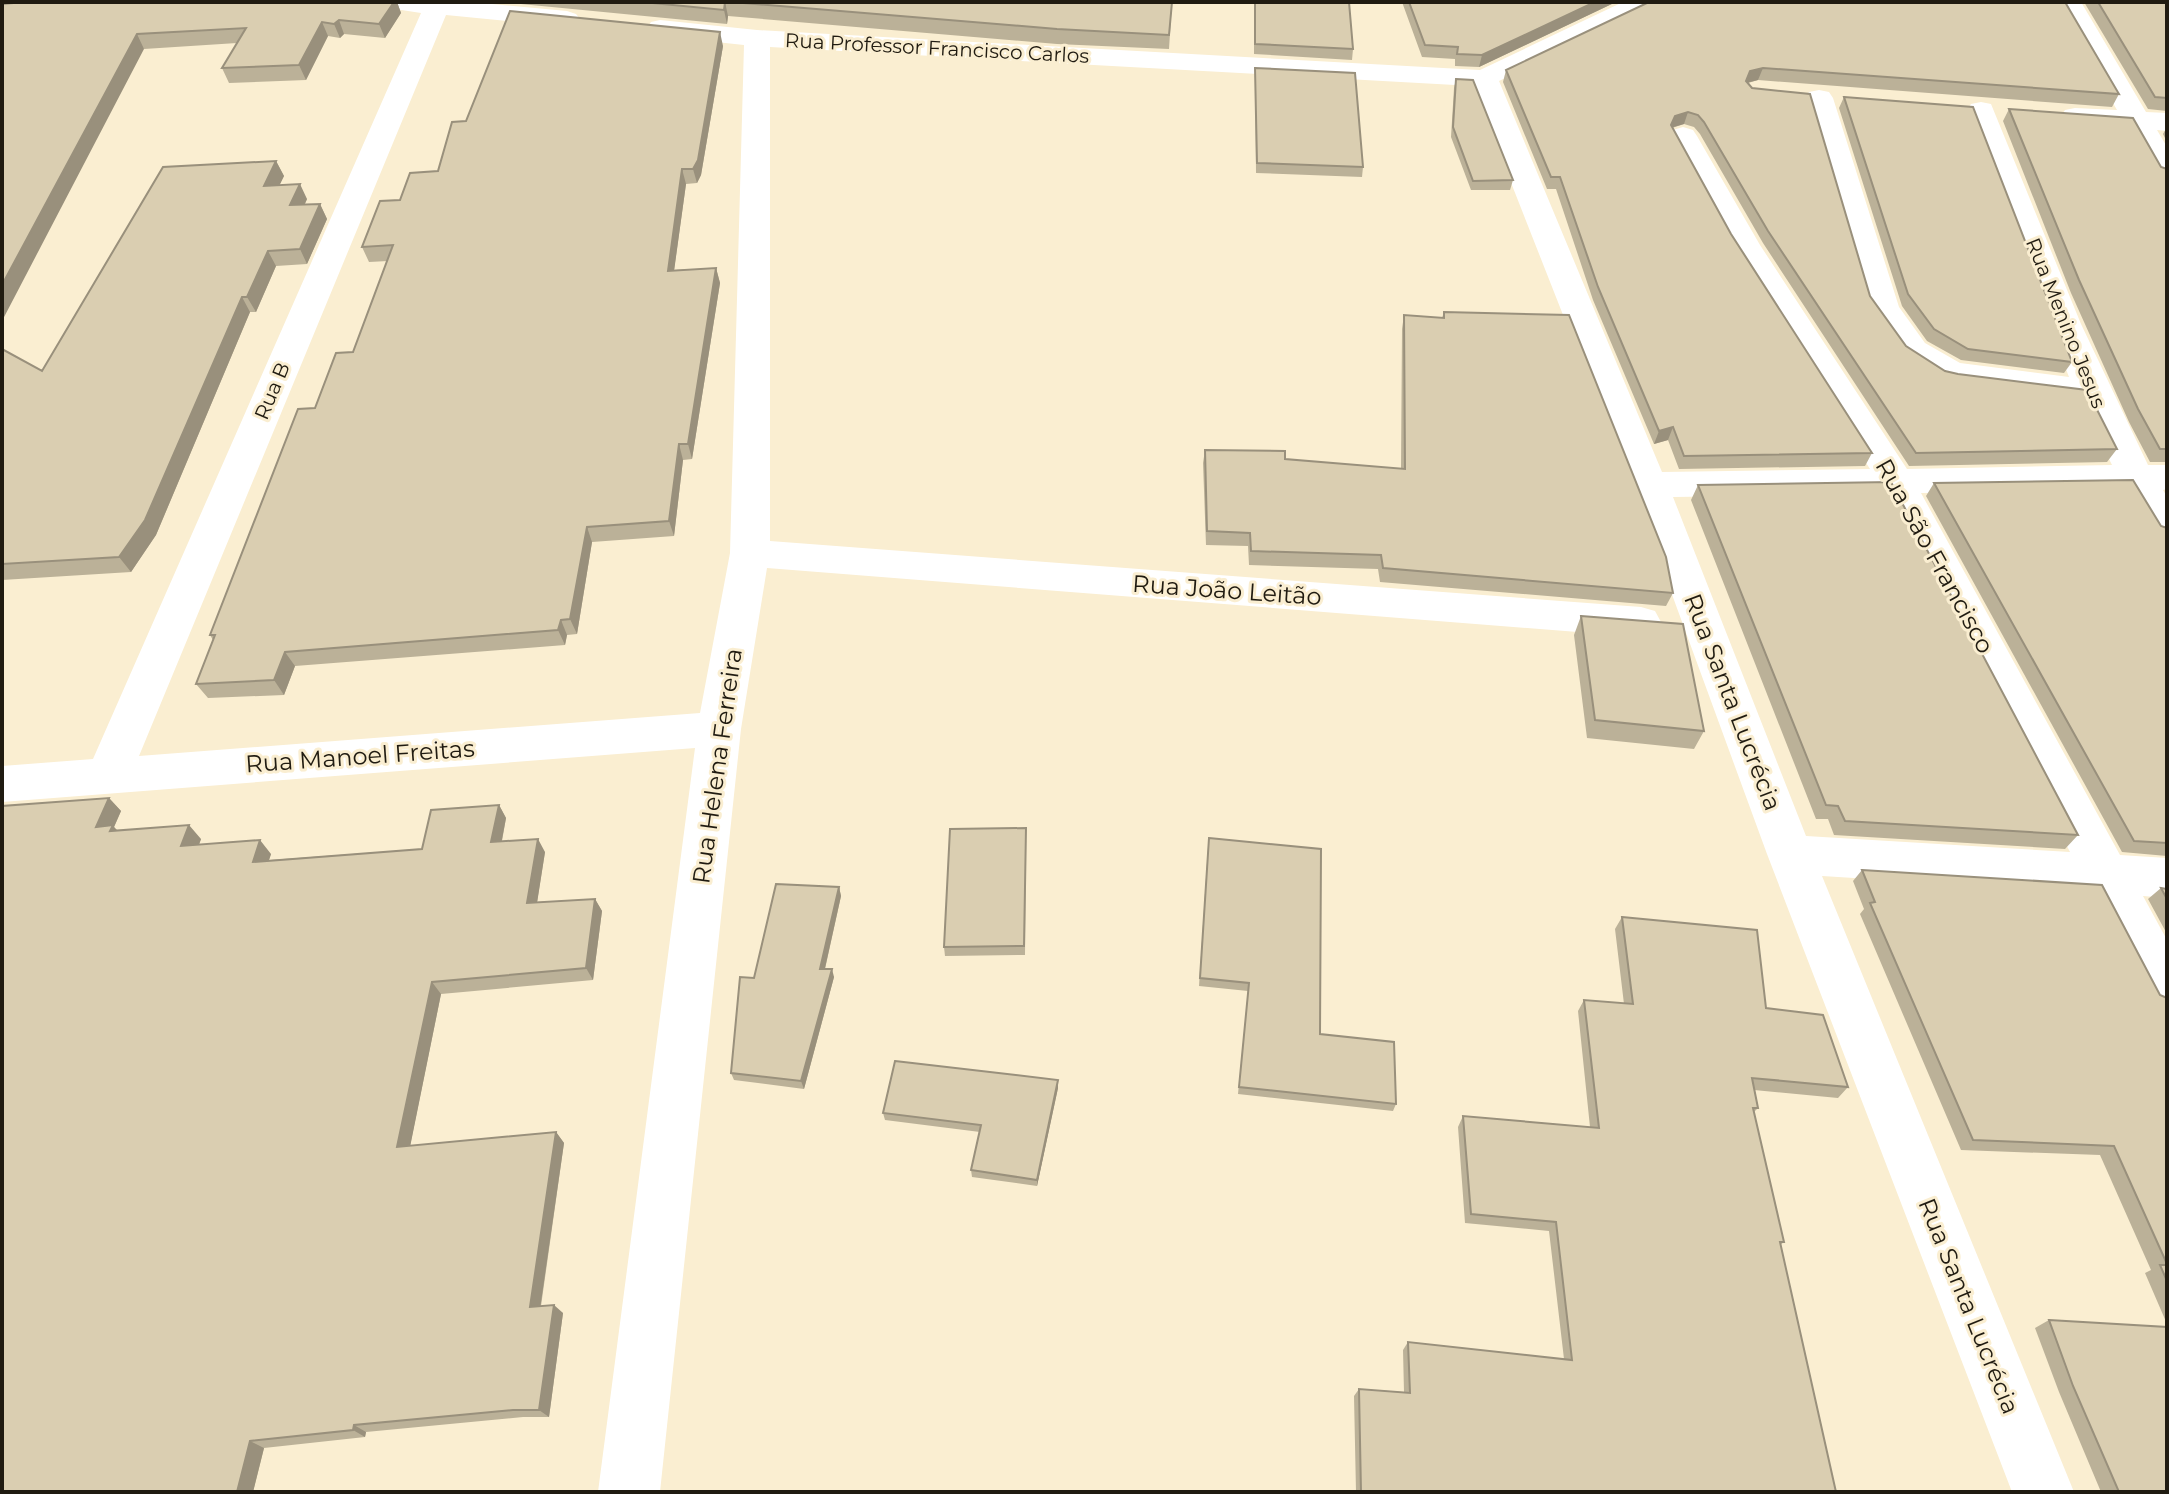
<svg xmlns="http://www.w3.org/2000/svg" width="2169" height="1494" viewBox="0 0 2169 1494" font-family="Montserrat,sans-serif">
<style>
.lines{fill:none;stroke-linecap:round;stroke-linejoin:round}
.minor{fill:#fff;fill-rule:evenodd}
.wall{fill:#bbb198}
.shaded-wall{fill:#99907c}
.building{fill:#daceb1;stroke:#99907c;stroke-width:2}
.labels{text-anchor:middle;dominant-baseline:central;stroke-width:6;stroke-linejoin:round;paint-order:stroke}
.far-street-label{font-size:20px;fill:#201b11;stroke:#faeed1}
.street-label{font-size:24px;fill:#201b11;stroke:#faeed1}
</style>
<rect width="100%" height="100%" fill="#faeed1"/>
<g class="lines">
<!-- minor -->
<path class="minor" d="M378 2H471L567 11 576 14 580 19 576 24 567 27 446 15 139 756 700 713 730 553 744 45 660 36 651 34 647 28 651 22 660 20 757 30 1480 70 1623 2H1656L1652 7 1499 81 1662 472 1870 469 1728 245 1669 136 1673 130 1683 127 1693 130 1697 136 1760 245 1907 469 2112 465 2080 400 1951 384 1939 381 1901 357 1866 308 1805 98 1809 92 1819 90 1829 92 1833 98 1899 307 1925 343 1960 363 2069 377 1967 110 1971 104 1981 102 1991 104 2081 324 2148 465H2167V489L2163 490 2167 497V541L2153 537 2125 490 1921 493 2120 855 2167 858V898L2143 896 2167 940V1010L2149 1004 2092 893 1822 876 2074 1492H2012L1767 854 1659 559 1473 86 770 47V541L1641 607 1655 611 1661 622 1655 633 1641 637 767 568 741 729 660 1492H598L695 748 2 802V766L93 759 421 13 382 7ZM1884 494 2070 852 1806 836 1673 497Z
M2055 2H2081L2146 112 2167 113V131L2157 130 2167 147V181L2156 178 2127 128 2065 122 2061 116 2065 110 2075 108 2117 110Z"/>
</g>
<!-- wall -->
<path class="wall" d="M25 2H397L401 13 385 38 344 34 340 38 328 36 306 80 229 83 222 68 237 43 144 49Z
M500 2H1172L1169 49 1057 44 728 16 727 24Z
M1254 2H1349L1353 49 1352 60 1254 54Z
M1402 2H1616L1479 67 1455 66V59L1422 57Z
M1649 2 2119 94 2112 107 1758 80 1748 83 1870 296 1906 346 1945 371 2117 449 2107 462 1909 466 1763 243 1700 134 1694 127 1684 124 1672 128 1731 234 1872 453 1865 466 1679 469 1668 440 1654 444 1593 300 1556 189H1547L1503 82 1506 70Z
M2084 2H2167V111L2148 109Z
M723 46 701 175 697 183 686 184 674 270 716 268 720 283 692 459 683 460 674 536 592 542 577 634 567 635 565 645 295 666 284 695 208 698 196 684 213 640 210 635 315 408 353 352 388 261 369 262 362 247 400 200 438 171 466 121Z
M1255 68 1363 167 1362 177 1256 173Z
M1456 79 1513 180 1510 190H1471L1451 137 1454 88Z
M1844 97 2072 362 2064 373 1961 360 1927 341 1902 306 1839 108Z
M2009 109 2167 169V462H2150L2129 422 2071 293 2003 121Z
M2167 127V142L2163 134Z
M276 161 284 176 279 185 307 199 305 204H320L327 219 307 264 276 266 256 312H250L156 535 131 572 2 580V349L42 371Z
M1444 312 1673 593 1666 606 1380 582 1378 569 1249 565 1248 546 1206 545 1203 463 1205 450 1285 459 1401 469 1402 329 1404 315 1442 318Z
M1934 483 2167 528V856L2122 852 1926 496Z
M1698 485 2078 835 2065 849 1834 835 1828 819H1816L1691 500Z
M1581 616 1704 731 1694 749 1587 738 1574 635Z
M109 798 121 811 114 827 117 830 201 839 199 845 271 854 269 860 422 849 499 805 506 818 502 841 545 852 537 902 595 899 602 911 593 980 441 994 410 1146 556 1132 564 1143 541 1306 563 1313 549 1417H523L366 1432 365 1437 264 1448 253 1492H2Z
M1026 837 1025 955 945 956 944 947Z
M1208 847 1320 1034 1396 1104 1393 1111 1238 1094 1248 991 1199 986Z
M1862 870 2167 998V1324L2145 1273 2151 1270 2100 1155 1961 1150 1860 914 1864 909 1853 881Z
M839 887 841 896 825 969 834 977 804 1089 734 1080 731 1073 754 978Z
M2161 888 2167 889V934L2148 899Z
M1622 917 1766 1008 1848 1087 1838 1098 1754 1090 1758 1108 1754 1112 1784 1242 1780 1245 1836 1492H1356L1354 1396 1359 1389 1404 1392 1403 1350 1408 1342 1564 1359 1549 1231 1465 1223 1458 1127 1463 1116 1590 1127 1578 1011 1584 1000 1624 1004 1615 929Z
M1058 1088 1037 1186 972 1177 971 1170 980 1132 885 1120 883 1113Z
M2049 1320 2167 1492H2101L2059 1392 2035 1328Z"/>
<!-- shaded-wall -->
<path class="shaded-wall" d="M394 2H397L401 13 385 38 379 24Z
M725 2 728 16 727 24 724 10Z
M1595 2H1616L1479 67 1482 55Z
M339 20 344 34 340 38 334 24Z
M322 22 328 36 306 80 299 65Z
M720 32 723 46 701 175 697 183 693 169Z
M137 34 144 49 2 321V285Z
M1763 68 1758 80 1746 83 1750 71Z
M1688 112 1684 124 1670 128 1666 137 1675 116Z
M276 161 284 176 272 201 264 186Z
M682 169 686 184 672 286 668 271Z
M300 184 307 199 297 220 290 205Z
M320 204 327 219 307 264 300 249Z
M268 251 276 266 256 312 247 297Z
M716 268 720 283 692 459 688 444Z
M242 297 250 312 156 535 131 572 119 557Z
M1673 427 1668 440 1654 444 1659 431Z
M679 444 683 460 674 536 669 521Z
M587 527 592 542 577 634 570 619Z
M561 620 567 635 565 645 558 630Z
M285 652 295 666 284 695 274 680Z
M109 798 121 811 114 827 125 839 96 827Z
M499 805 506 818 499 855 491 842Z
M189 825 201 839 193 860 181 846Z
M538 839 545 852 535 916 527 903Z
M260 840 271 854 264 875 253 862Z
M839 887 841 896 823 977 820 969Z
M595 899 602 911 593 980 586 968Z
M832 969 834 977 804 1089 801 1081Z
M432 982 441 994 408 1157 397 1147Z
M1058 1080V1088L1037 1186V1180Z
M556 1132 564 1143 539 1316 530 1307Z
M554 1305 563 1313 549 1417 539 1410Z
M354 1425 366 1432 365 1437 353 1430Z
M250 1441 264 1448 253 1492H237Z"/>
<!-- building -->
<path class="building" d="M25 2H394L379 24 339 20 334 24 322 22 299 65 222 68 246 28 137 34 2 285V4Z
M642 2H725L724 10Z
M731 2H1172L1169 35 1057 29Z
M1255 2H1349L1353 49 1255 44Z
M1409 2H1595L1482 55 1457 54 1458 47 1425 45Z
M1649 2H2065L2119 94 1763 68 1750 71 1746 81 1752 88 1810 94 1870 296 1906 346 1945 371 1958 374 2087 390 2117 449 1916 453 1768 231 1704 122 1698 115 1688 112 1675 116 1671 125 1731 234 1872 453 1684 456 1673 427 1659 431 1598 287 1560 177H1551L1506 70Z
M2098 2H2167V98L2155 97Z
M510 11 720 32 698 160 693 169H682L668 271 716 268 688 444H679L669 521 587 527 570 619 561 620 558 630 285 652 274 680 196 684 215 635H210L298 409 315 408 336 353 353 352 393 245 362 247 380 201 400 200 410 173 438 171 452 122 466 121Z
M1255 68 1355 73 1363 167 1257 163Z
M1456 79 1473 80 1513 180 1473 181 1453 127Z
M1844 97 1973 107 2072 362 1968 349 1934 329 1908 294Z
M2009 109 2133 118 2161 167 2167 169V449H2160L2138 409 2079 280Z
M276 161 264 186 300 184 290 205 320 204 300 249 268 251 247 297H242L145 520 119 557 2 564V349L42 371 163 167Z
M1444 312 1569 315 1666 557 1673 593 1383 568 1381 555 1251 551 1250 533 1207 531 1205 450 1285 451V459L1405 469 1404 315 1444 318Z
M2133 480 2161 526 2167 528V843L2134 841 1934 483Z
M1891 482 2078 835 1845 821 1838 806 1826 805 1698 485Z
M1581 616 1683 624 1704 731 1595 720Z
M109 798 96 827 113 825 110 831 189 825 181 846 260 840 253 862 422 849 431 810 499 805 491 842 538 839 527 903 595 899 586 968 432 982 397 1147 556 1132 530 1307 554 1305 539 1410H513L354 1425 353 1430 250 1441 237 1492H2V806Z
M1026 828 1024 946 944 947 950 829Z
M1209 838 1321 849 1320 1034 1394 1042 1396 1104 1239 1087 1249 983 1200 978Z
M1862 870 2102 885 2160 995 2167 998V1264L2114 1146 1973 1140 1870 903 1875 902Z
M776 884 839 887 820 969H832L801 1081 731 1073 740 977 754 978Z
M2161 888 2167 889V899Z
M1622 917 1757 930 1766 1008 1823 1015 1848 1087 1752 1078 1758 1108H1753L1784 1242H1780L1836 1492H1361L1359 1389 1410 1393 1408 1342 1572 1360 1556 1222 1471 1214 1463 1116 1599 1128 1584 1000 1633 1004Z
M895 1061 1058 1080 1037 1180 971 1170 981 1125 883 1113Z
M2160 1265H2167V1281Z
M2049 1320 2167 1327V1492H2119L2073 1386Z"/>
<g class="labels">
<!-- far-street labels -->
<g class="far-street-label">
<text transform="translate(937 48) rotate(3)">Rua Professor Francisco Carlos</text>
<text transform="translate(2066 323) rotate(68)">Rua Menino Jesus</text>
<text transform="translate(272 391) rotate(-67)">Rua B</text>
</g>
<!-- street labels -->
<g class="street-label">
<text transform="translate(1935 556) rotate(61)">Rua São Francisco</text>
<text transform="translate(1227 590) rotate(4)">Rua João Leitão</text>
<text transform="translate(1733 702) rotate(69)">Rua Santa Lucrécia</text>
<text transform="translate(360 756) rotate(-4)">Rua Manoel Freitas</text>
<text transform="translate(717 766) rotate(-82)">Rua Helena Ferreira</text>
<text transform="translate(1969 1306) rotate(68)">Rua Santa Lucrécia</text>
</g>
</g>
<!-- border -->
<rect width="2169" height="1494" fill="none" stroke="#201b11" stroke-width="8"/>
</svg>
